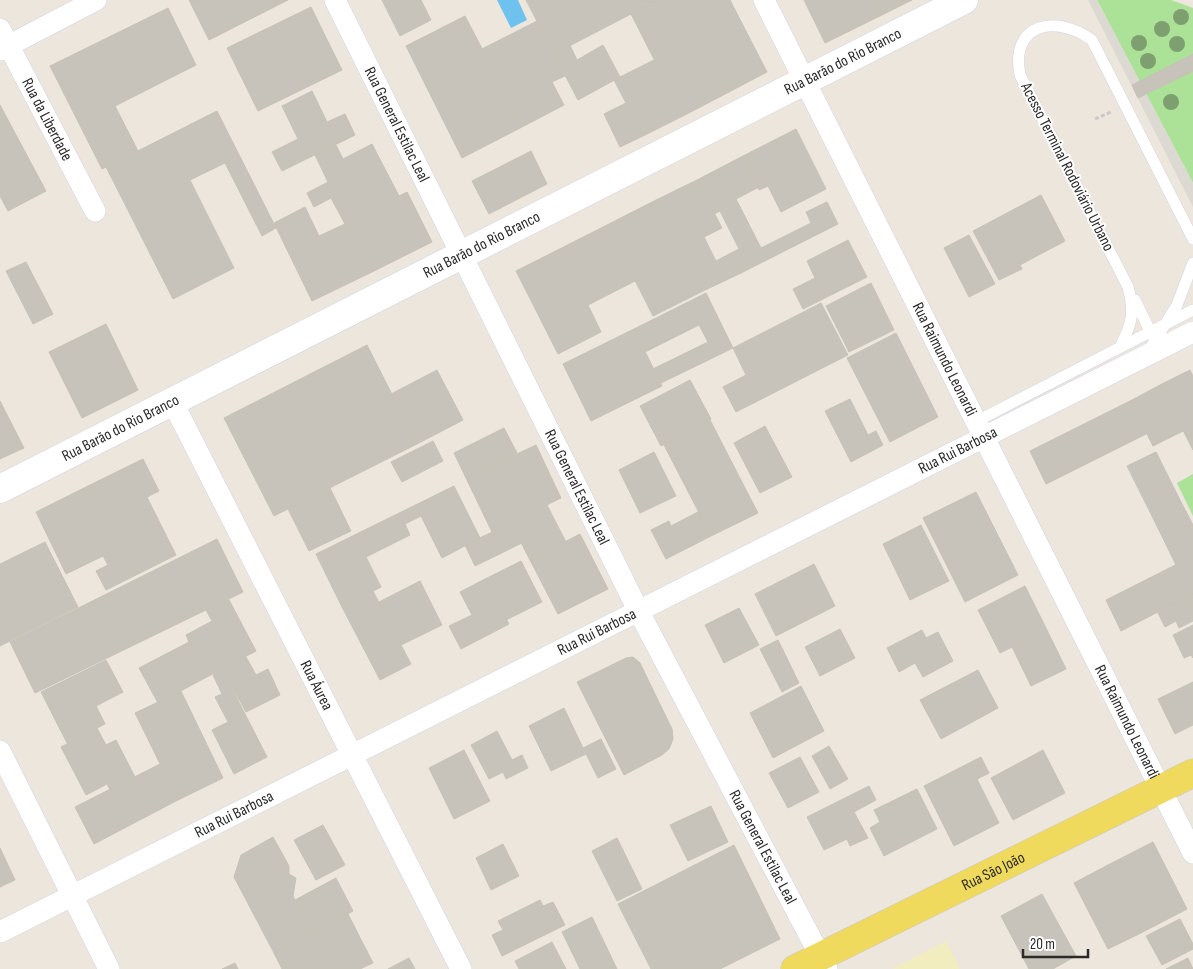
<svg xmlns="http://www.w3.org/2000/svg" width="1193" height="969" viewBox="0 0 1193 969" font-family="'Sofia Sans Condensed',sans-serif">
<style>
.green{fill:#abe298}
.sand{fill:#f1edbf}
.plaza{fill:#dcd9d3}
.water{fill:#6fc2ee}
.building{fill:#c7c3bb;stroke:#c7c2b6}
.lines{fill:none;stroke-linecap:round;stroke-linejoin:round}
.service-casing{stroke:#d1d3e3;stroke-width:12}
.minor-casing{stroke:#d1d3e3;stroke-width:22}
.tertiary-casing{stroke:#d1d3e3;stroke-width:29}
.primary-casing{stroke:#c8c8c8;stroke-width:29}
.path{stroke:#c8c8c8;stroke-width:3;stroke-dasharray:4 2.5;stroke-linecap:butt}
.service{stroke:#fff;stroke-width:11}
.minor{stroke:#fff;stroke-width:21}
.tertiary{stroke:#fff;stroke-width:28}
.primary{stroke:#f0da5d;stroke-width:28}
.tree{fill:#7ea071}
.labels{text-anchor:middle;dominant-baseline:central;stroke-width:4;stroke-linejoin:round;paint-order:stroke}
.street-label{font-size:16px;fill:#2a2a2a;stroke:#fff}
</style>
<rect width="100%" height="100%" fill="#ece6dc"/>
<!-- green -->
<path class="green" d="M1097 0H1171L1193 8V183Z
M1193 474V516L1177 483Z"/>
<!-- sand -->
<path class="sand" d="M946 941 960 969H892Z"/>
<!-- plaza -->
<path class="plaza" d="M1088 0H1097L1193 183V207Z"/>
<!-- water -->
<path class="water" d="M497 0H518L527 20 511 28Z"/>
<!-- building -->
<path class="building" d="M189 0H288L209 40Z
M382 0H421L431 20 400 36Z
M526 0H658L554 54Z
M658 0H682L729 92 683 116 631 14Z
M682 0H730L767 72 729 92Z
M804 0H872L880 16 825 43Z
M872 0H912L880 16Z
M311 7 342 70 258 111 227 48Z
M168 8 196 65 115 106 138 151 102 169 50 66Z
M465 16 489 62 429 92 406 46Z
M537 21 565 76 552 82 564 105 522 127 482 49Z
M570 45 577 60 603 45 620 77 578 100 554 54Z
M1193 54V71L1138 98 1132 85Z
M654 60 683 116 643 136 614 80Z
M489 62 522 127 462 158 429 92Z
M312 91 327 122 345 114 355 135 282 171 272 152 298 139 282 106Z
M626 103 643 136 620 147 604 114Z
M0 105 46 191 8 211 0 196Z
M217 111 276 228 262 236 225 163 190 180 234 268 173 299 106 167Z
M796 129 826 189 781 212 768 186 759 190 743 156Z
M372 144 399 196 345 224 331 198 314 207 307 193 328 182 315 155 336 145 343 159Z
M531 151 547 184 489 214 472 181Z
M743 156 759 187 736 199 761 248 811 223 806 212 827 202 838 224 741 273 731 253 739 249 720 211 714 214 697 180Z
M697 180 722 228 704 237 716 261 731 253 741 273 703 291 658 199Z
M407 192 432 242 370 273 345 224Z
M1041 195 1065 241 1020 265 1022 269 999 280 973 231Z
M658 199 703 291 653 316 607 225Z
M305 207 319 236 345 224 370 273 312 301 274 223Z
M607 225 635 281 588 305 601 332 558 354 516 271Z
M969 235 995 284 969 297 944 248Z
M848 240 867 277 803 309 793 289 815 278 807 261Z
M26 262 53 314 33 324 6 271Z
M871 283 894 330 849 352 826 306Z
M706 293 733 348 661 383 653 369 708 342 699 325 645 352 634 329Z
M821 303 848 355 736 412 723 387 746 375 733 348Z
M106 324 138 390 82 418 49 352Z
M634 329 662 386 591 421 563 364Z
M896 333 938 417 890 442 847 358Z
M367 345 417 444 274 516 224 418Z
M437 370 463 420 417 444 391 394Z
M1190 370 1193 376V450L1160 385Z
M690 380 711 419 661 446 640 406Z
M1160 385 1183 431 1153 446 1130 401Z
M850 399 868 435 876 431 883 445 851 462 825 411Z
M0 401 24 448 0 459Z
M1130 401 1146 434 1046 484 1030 451Z
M710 420 758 513 711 536 664 445Z
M765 426 792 477 760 493 734 443Z
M504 428 517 453 466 478 454 453Z
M433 441 443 461 402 482 391 462Z
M536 445 561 498 492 532 466 478Z
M654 452 676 496 640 513 619 470Z
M1156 452 1180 500 1151 514 1127 466Z
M143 459 159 491 147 497 176 555 134 576 90 485Z
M90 485 134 576 106 590 96 571 108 565 103 556 66 574 36 512Z
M454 486 480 538 442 558 421 516 405 524 410 535 366 557 381 587 342 607 316 554Z
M330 488 351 531 309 551 288 509Z
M976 492 1018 575 965 602 923 518Z
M1180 500 1193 525V556L1176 565 1151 514Z
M547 505 566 542 530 560 511 523Z
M698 512 711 536 666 559 651 530 669 521 671 526Z
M511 523 522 543 475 566 465 545Z
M921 525 949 581 910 600 883 544Z
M580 534 608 589 558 614 530 560Z
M217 539 243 592 35 693 10 642Z
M45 542 78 607 0 646V564Z
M1193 556V594L1121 631 1106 600Z
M521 561 542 602 506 620 485 579Z
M814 564 835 606 776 636 755 594Z
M485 579 509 624 461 649 449 626 472 615 460 592Z
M420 581 442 625 401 645 379 602Z
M1025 586 1047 630 1000 653 978 610Z
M373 591 411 664 380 680 342 607Z
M1193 594V621L1179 628 1176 621 1165 627 1157 611Z
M228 598 256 651 158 703 139 668 189 642 186 635 212 621 206 610Z
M739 608 759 645 724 663 705 625Z
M1193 625V658L1191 655 1184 658 1173 635Z
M840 629 855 658 820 676 805 647Z
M922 630 926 638 938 632 953 661 923 677 915 663 899 672 887 648Z
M1047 630 1066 669 1031 686 1012 647Z
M778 640 799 683 782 692 760 649Z
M246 657 256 675 268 669 280 695 246 712 222 669Z
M633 657 640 663 672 729 673 739 669 749 662 755 624 775 577 682 626 658Z
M106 660 123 692 96 706 105 724 67 743 41 692Z
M222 669 267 757 234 774 212 730 228 722 215 697 222 694 213 675Z
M978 670 998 708 941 739 920 700Z
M1193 682V725L1175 734 1158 699Z
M801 686 824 731 773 758 750 713Z
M181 691 223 778 178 800 135 713Z
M564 708 583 748 601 739 616 769 598 778 586 754 551 771 529 726Z
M97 728 106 745 116 740 135 777 110 790 107 784 86 795 61 747Z
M497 731 512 760 522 755 528 768 506 779 503 772 489 779 471 745Z
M829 746 848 779 830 789 812 756Z
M464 750 490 801 454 819 429 768Z
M1043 750 1065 793 1013 820 991 778Z
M800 757 819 792 788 808 769 773Z
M981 757 989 773 977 779 999 823 954 846 924 786Z
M160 764 178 800 94 844 75 807Z
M869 786 876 800 854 812 868 838 850 846 847 839 824 850 807 817Z
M917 789 937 829 884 856 870 828 880 822 874 810Z
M711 806 728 842 688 861 670 825Z
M323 825 345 865 316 880 294 840Z
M273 837 289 866V874L296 878 293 896 312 933 274 953 234 877 241 855Z
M617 838 642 889 617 901 592 851Z
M1153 842 1187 909 1141 933 1106 866Z
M503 844 519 876 491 890 476 858Z
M734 845 780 939 720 969H651L618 904Z
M0 848 15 880 0 887Z
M1106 866 1141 933 1108 949 1074 883Z
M336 878 353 911 312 933 295 900Z
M1042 894 1076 956 1053 969H1029L1001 916Z
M540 900 543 906 553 902 565 925 502 956 492 935 503 930 498 921Z
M348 914 373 963 360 969H282L274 953Z
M592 917 617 969H580L562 932Z
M1180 919 1193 944V949L1162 965 1146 936Z
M552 942 566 969H519L515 961Z
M409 958 415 969H388Z
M1188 958 1193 969H1166Z
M235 963 238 969H222Z"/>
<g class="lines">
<!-- service casing -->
<g class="service-casing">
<path id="service" d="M1135 300 1153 337
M1120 347C1132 323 1135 314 1128 287L1020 75C1010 23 1055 14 1092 40L1193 239
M1148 352 1177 305 1193 263
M975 422 1193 310"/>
</g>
<!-- minor casing -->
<g class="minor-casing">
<g id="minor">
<path id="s1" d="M335 0 639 612 827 969"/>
<path id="s2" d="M764 0 1193 853"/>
<path id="s3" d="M0 29 95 211"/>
<path d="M0 50 96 0"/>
<path id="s4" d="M172 401 461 969"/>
<path d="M0 751 109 969"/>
<path id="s5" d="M0 932 1193 332"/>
</g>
</g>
<!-- tertiary casing -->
<g class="tertiary-casing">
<g id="tertiary">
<path id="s6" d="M0 489 964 0"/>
</g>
</g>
<!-- primary casing -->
<g class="primary-casing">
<g id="primary">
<path id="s7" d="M795 969 1193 773"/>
</g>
</g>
<!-- path -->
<path class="path" d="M1095 119 1111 112"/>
<!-- service -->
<use href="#service" class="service"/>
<!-- minor -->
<use href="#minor" class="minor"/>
<!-- tertiary -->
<use href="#tertiary" class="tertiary"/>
<!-- primary -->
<use href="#primary" class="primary"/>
</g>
<!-- trees -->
<g class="tree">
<circle cx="1181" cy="17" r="8"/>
<circle cx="1162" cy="29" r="8"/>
<circle cx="1139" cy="43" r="8"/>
<circle cx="1177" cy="44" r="8"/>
<circle cx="1148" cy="61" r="8"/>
<circle cx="1171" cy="102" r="8"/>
</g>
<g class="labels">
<!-- street labels -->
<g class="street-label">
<text stroke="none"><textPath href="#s6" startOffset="945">Rua Barão do Rio Branco</textPath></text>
<text stroke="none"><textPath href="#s3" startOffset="102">Rua da Liberdade</textPath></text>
<text stroke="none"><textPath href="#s1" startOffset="139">Rua General Estilac Leal</textPath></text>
<text transform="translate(1067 167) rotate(63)">Acesso Terminal Rodoviário Urbano</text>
<text stroke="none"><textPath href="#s6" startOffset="540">Rua Barão do Rio Branco</textPath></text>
<text stroke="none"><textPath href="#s2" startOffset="402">Rua Raimundo Leonardi</textPath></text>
<text stroke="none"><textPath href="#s6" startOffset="135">Rua Barão do Rio Branco</textPath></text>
<text stroke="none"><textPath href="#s5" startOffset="1072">Rua Rui Barbosa</textPath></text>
<text stroke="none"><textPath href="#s1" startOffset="544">Rua General Estilac Leal</textPath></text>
<text stroke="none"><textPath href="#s5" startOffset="668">Rua Rui Barbosa</textPath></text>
<text stroke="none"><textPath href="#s4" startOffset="319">Rua Áurea</textPath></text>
<text stroke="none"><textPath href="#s2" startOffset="808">Rua Raimundo Leonardi</textPath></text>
<text stroke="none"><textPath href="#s5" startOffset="262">Rua Rui Barbosa</textPath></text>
<text stroke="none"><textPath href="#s1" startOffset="949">Rua General Estilac Leal</textPath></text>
<text stroke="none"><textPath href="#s7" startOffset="221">Rua São João</textPath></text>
</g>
</g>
<!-- scale -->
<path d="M1023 949v8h65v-8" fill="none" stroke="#2a2a2a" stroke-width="2.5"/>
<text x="1030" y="949" font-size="15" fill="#2a2a2a" stroke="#ffffff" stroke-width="4" paint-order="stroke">20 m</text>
</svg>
